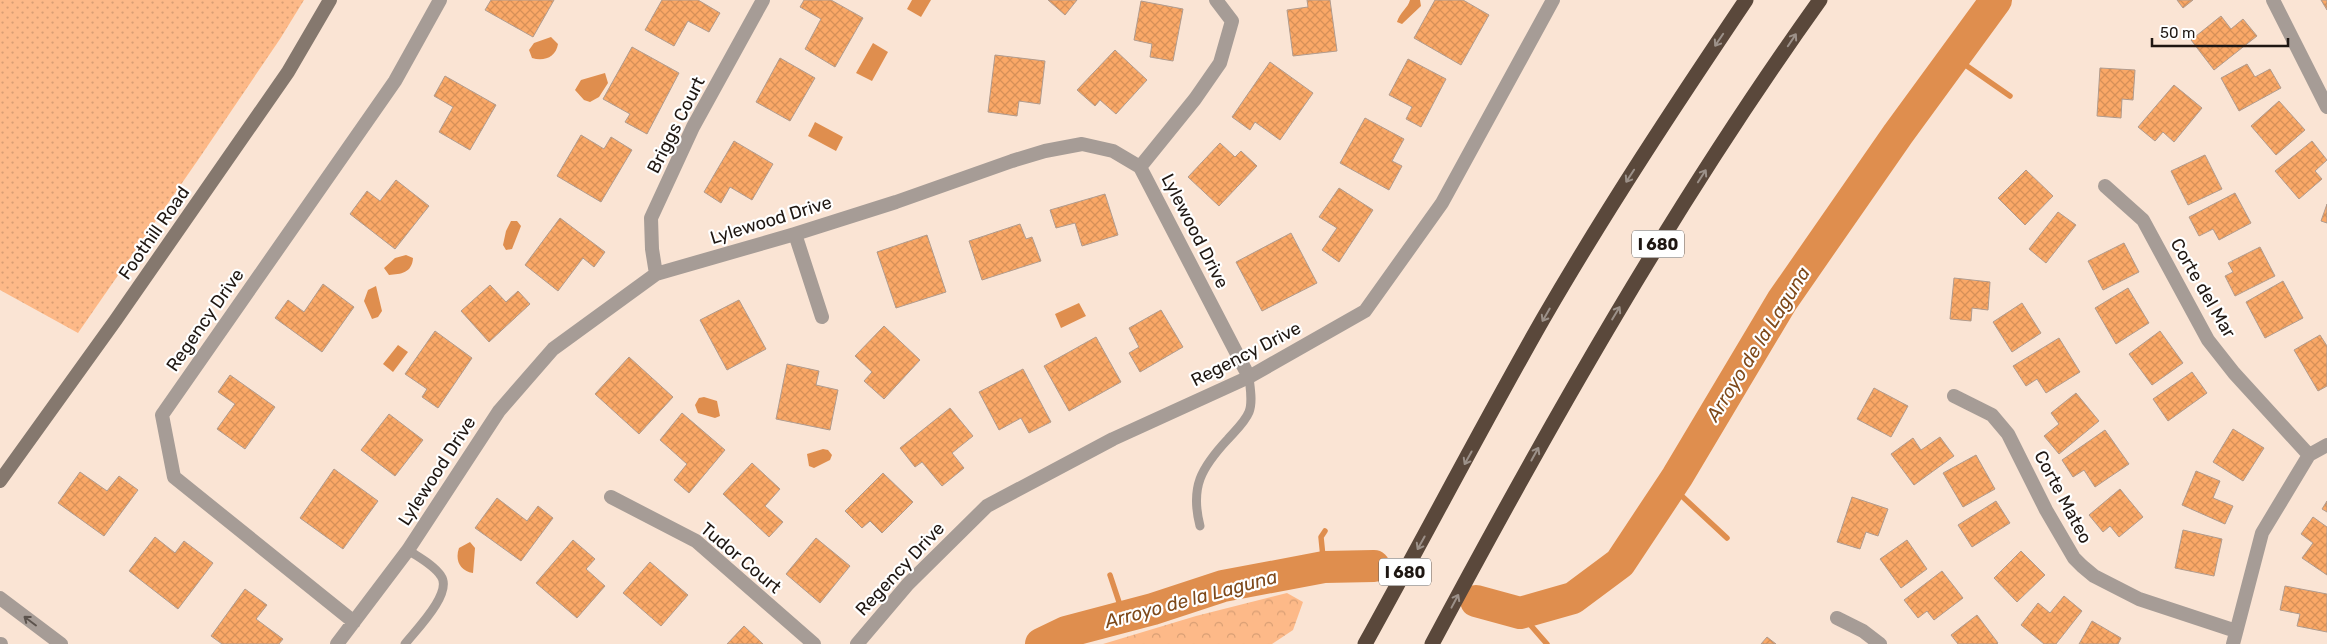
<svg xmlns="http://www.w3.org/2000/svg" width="2327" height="644" viewBox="0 0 2327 644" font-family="Rubik,sans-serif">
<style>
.grass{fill:url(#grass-dots)}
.forest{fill:url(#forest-crowns)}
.water{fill:#df8e4e}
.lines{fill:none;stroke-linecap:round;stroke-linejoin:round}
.stream{stroke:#df8e4e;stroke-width:5.5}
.river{stroke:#df8e4e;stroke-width:32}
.building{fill:url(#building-cross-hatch);stroke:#b19b8d}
.service{stroke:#a69c96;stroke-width:9}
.minor{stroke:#a69c96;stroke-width:14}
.secondary{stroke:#85786e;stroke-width:14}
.motorway{stroke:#5a483b;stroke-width:15}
.oneway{stroke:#9c9189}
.oneway2{stroke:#5c534d}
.labels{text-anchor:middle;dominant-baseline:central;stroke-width:4.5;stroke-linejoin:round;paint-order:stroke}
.shield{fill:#fff;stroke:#625d59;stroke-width:1}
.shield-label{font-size:16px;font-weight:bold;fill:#1f1712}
.street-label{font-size:18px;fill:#1f1712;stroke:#fff}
.water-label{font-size:19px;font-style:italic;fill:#7e491a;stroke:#fff}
</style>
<defs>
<pattern id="grass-dots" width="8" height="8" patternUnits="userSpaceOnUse" patternTransform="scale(1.25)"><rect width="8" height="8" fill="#fdb988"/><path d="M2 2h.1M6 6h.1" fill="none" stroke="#d89e74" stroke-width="1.8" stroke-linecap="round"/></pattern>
<pattern id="forest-crowns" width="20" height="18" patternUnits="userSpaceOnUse" patternTransform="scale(1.25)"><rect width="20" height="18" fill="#fdb988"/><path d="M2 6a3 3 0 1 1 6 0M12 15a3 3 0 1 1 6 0" fill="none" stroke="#d89e74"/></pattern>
<pattern id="building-cross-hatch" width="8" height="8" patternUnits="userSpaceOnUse" patternTransform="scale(1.25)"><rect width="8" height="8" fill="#faa867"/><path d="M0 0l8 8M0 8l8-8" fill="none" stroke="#d69058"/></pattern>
</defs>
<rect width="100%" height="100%" fill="#fae4d4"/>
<!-- grass -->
<path class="grass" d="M0 0H304L280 39 200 157 78 333 0 290Z"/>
<!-- forest -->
<path class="forest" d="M1287 593 1303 602 1293 630 1272 644H1103L1196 616Z"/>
<!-- water -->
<path class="water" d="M912 0H931L921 17 907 9Z
M1410 0H1420L1421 6 1402 24 1397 22C1400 12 1408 8 1410 0Z
M551 37 558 44C556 57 544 62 532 58L529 50 534 43Z
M873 43 888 52 872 81 856 73Z
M605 73 608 83 599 97 590 102 584 100 575 90 581 80Z
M815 122 843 137 836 151 808 136Z
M511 221H517L521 226 512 249 506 250 503 245 506 231Z
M406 255 413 258C412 273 401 274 389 275L384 268 395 258Z
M376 286 382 311 378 317 372 319 364 301 368 290Z
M1079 303 1086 316 1061 328 1055 314Z
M398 345 408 352 393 372 383 364Z
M704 397 717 401 720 416 715 418 698 413 695 405 699 398Z
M823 449 828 450 832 455 830 460 814 468 809 466 807 454Z
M470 542 475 548 473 573C459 571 455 559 459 548Z"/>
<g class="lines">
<!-- stream -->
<path class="stream" d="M1954 57 2010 96
M1671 486 1727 538
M1324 567 1321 537 1325 531
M1110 575 1124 617
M1520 613 1547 644"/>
<!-- river -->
<path class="river" d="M1476 601 1520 613 1573 598 1620 563 1677 477 1782 301 1898 134 1996 0
M1041 644 1066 632 1153 609 1223 586 1324 567 1374 566"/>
</g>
<!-- building -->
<path class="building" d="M491 0H554L533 37 485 10Z
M662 0H698L720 13 709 32 688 21 674 46 645 30Z
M804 0H831L863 18 835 67 805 49 821 19 800 7Z
M1048 0H1077L1065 15Z
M1307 0H1330L1337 51 1293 56 1287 10 1308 7Z
M1435 0H1463L1489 15 1461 65 1414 38Z
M2177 0H2193L2183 8Z
M2321 0H2327V10Z
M1141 1 1183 9 1173 61 1150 57 1152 44 1134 40Z
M2221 16 2231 29 2243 19 2257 36 2214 70 2191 40Z
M632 47 679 73 647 134 625 122 630 114 603 99Z
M1115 50 1147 80 1116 114 1100 100 1095 106 1077 90Z
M995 55 1045 61 1040 104 1019 101 1017 116 988 112Z
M780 58 815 78 790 121 756 102Z
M1408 59 1446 79 1421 127 1406 119 1412 107 1389 95Z
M1270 62 1313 93 1280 140 1255 122 1250 130 1232 117Z
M2247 64 2255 77 2270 69 2281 88 2239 111 2221 78Z
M2100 68 2135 70 2133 100 2122 99 2121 118 2097 116Z
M445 76 496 105 470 150 439 132 453 107 434 96Z
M2174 85 2202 108 2174 142 2163 132 2155 141 2138 127Z
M2279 101 2305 130 2276 155 2251 126Z
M1365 118 1404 139 1392 161 1402 166 1389 190 1340 163Z
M581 135 604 149 611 137 632 150 601 202 557 176Z
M734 141 773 164 752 200 730 187 721 203 704 192Z
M2312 141 2327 160 2315 171 2322 179 2299 199 2275 171Z
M1220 143 1235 157 1241 151 1257 166 1219 206 1188 177Z
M2205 155 2222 189 2188 205 2171 171Z
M2026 170 2053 196 2025 225 1998 198Z
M396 180 429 206 395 249 350 214 367 191 380 201Z
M1339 188 1373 210 1339 262 1322 250 1337 228 1319 217Z
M2235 193 2251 223 2219 240 2213 229 2199 236 2189 217Z
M1105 194 1118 235 1082 246 1075 223 1056 228 1050 210Z
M2327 204V223L2321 221Z
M2058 212 2076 225 2046 263 2029 249Z
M560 218 605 252 594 267 583 258 558 291 525 265Z
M1020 224 1026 239 1032 237 1041 261 982 280 969 241Z
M1291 233 1317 283 1262 311 1236 262Z
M927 235 946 292 896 308 877 252Z
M2124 243 2139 272 2103 290 2088 261Z
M2260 247 2275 276 2235 296 2225 276 2233 272 2228 263Z
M1954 278 1990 282 1988 310 1972 308 1971 321 1950 319Z
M2283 281 2303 318 2265 338 2246 302Z
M323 284 354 307 322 352 275 318 288 300 304 312Z
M490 285 506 302 518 291 530 304 489 342 461 311Z
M2128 288 2149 323 2116 344 2095 308Z
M739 300 766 349 727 370 700 320Z
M2022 303 2041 333 2012 352 1993 322Z
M1161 310 1183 347 1140 372 1129 353 1139 347 1129 328Z
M884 326 920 360 884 399 864 381 872 372 855 356Z
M435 331 472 358 438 408 422 397 427 389 405 374Z
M2160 331 2183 363 2152 385 2129 354Z
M2320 335 2327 346V386L2318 391 2294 350Z
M1096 337 1121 382 1069 411 1044 366Z
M2059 338 2080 372 2046 393 2037 379 2026 386 2013 366Z
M629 357 673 397 639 434 595 394Z
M787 364 819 371 816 385 838 390 830 430 776 419Z
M1023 369 1051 422 1029 433 1021 418 999 430 979 392Z
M2192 372 2207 393 2168 421 2153 399Z
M230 375 275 407 245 449 217 429 235 404 218 392Z
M1874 388 1908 406 1891 437 1857 419Z
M2076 393 2099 421 2059 454 2044 436 2059 424 2051 413Z
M950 408 973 436 952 453 964 468 942 486 922 462 915 467 900 448Z
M682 413 725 450 689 493 674 480 687 464 660 440Z
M389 414 423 440 395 476 361 450Z
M2233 429 2264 448 2243 481 2213 462Z
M2105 430 2129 464 2095 487 2084 470 2073 477 2062 460Z
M1940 437 1954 456 1914 485 1891 454 1913 438 1921 450Z
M1976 455 1995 489 1963 507 1943 473Z
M752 463 780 489 765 506 783 522 769 537 723 494Z
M334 469 378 501 343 549 300 518Z
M2196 471 2220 481 2213 498 2233 506 2225 524 2182 505Z
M80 472 107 491 119 476 138 490 104 536 58 503Z
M883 473 913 502 882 533 870 521 862 528 845 511Z
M2120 489 2143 517 2119 537 2110 526 2103 532 2089 515Z
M1852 497 1888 509 1878 536 1866 532 1860 549 1837 542Z
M497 498 527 521 538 506 553 518 521 561 475 528Z
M1996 501 2010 523 1972 547 1958 525Z
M2327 501V512L2322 509Z
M2313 517 2327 527V575L2302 558 2313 543 2301 534Z
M2183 530 2222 539 2214 576 2175 568Z
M155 537 175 553 184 541 213 563 178 609 129 571Z
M816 538 850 566 820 603 786 574Z
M573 540 595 559 586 569 605 586 577 618 536 583Z
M1907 540 1927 569 1901 588 1880 559Z
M2021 551 2045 575 2017 602 1994 578Z
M650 562 688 595 661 626 623 593Z
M1942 571 1963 598 1934 620 1927 611 1918 618 1904 600Z
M2285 586 2327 594V632L2297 626 2300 614 2280 610Z
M245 589 267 605 256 619 283 639 279 644H222L211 636Z
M2064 596 2082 611 2056 644H2044L2021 625 2038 603 2050 613Z
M1977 615 1998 643 1997 644H1958L1951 635Z
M2092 621 2121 638 2118 644H2079Z
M744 626 763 644H727Z
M1767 637 1776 644H1761Z"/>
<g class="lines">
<!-- service -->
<path class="service" d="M1200 526C1190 487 1201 468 1228 439 1235 431 1245 422 1249 412 1253 402 1250 387 1249 377
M405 644C416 630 453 593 441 576 434 565 418 557 408 550"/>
<!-- minor -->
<path class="minor" d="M2273 0 2327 107
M1140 167 1195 99 1220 63 1232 21 1216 0
M2105 186 2143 220 2208 340 2234 373 2309 455
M795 234 822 317
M656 274 652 249 651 218 693 127 763 0
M1954 396 1992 415 2008 434 2046 510 2074 558 2082 566 2094 576 2139 599 2236 631
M611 497 696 541 814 644
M0 598 61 644
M1837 618 1863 631 1880 644
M354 622 174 477 162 415 395 81 440 0
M0 644H1
M337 644 408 550 499 411 553 349 656 274 795 234 896 202 1012 161 1045 151 1082 144 1113 151 1140 167 1249 377
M857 644 908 584 987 506 1113 439 1249 377 1365 311 1442 203 1553 0
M2233 644 2262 533 2309 455 2327 445"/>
<!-- secondary -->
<path class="secondary" d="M0 481 115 321 288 72 330 0"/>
<!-- motorway -->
<path class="motorway" d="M1365 644C1425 536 1482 426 1543 319 1606 210 1676 104 1746 0
M1432 644C1550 423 1674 204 1820 0"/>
</g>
<!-- one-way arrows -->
<defs><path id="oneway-shaft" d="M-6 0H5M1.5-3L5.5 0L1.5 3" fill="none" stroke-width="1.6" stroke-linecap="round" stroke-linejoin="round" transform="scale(1.25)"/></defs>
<g class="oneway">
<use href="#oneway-shaft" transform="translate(1719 40) rotate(124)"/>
<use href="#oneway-shaft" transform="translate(1792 40) rotate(-56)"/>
<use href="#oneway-shaft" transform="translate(1630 176) rotate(123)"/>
<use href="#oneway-shaft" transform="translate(1702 176) rotate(-57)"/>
<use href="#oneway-shaft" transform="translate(1616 313) rotate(-59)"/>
<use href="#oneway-shaft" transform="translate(1546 315) rotate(120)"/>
<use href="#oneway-shaft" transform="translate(1535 454) rotate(-61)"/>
<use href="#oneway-shaft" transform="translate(1468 458) rotate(119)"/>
<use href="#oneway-shaft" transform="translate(1421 543) rotate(119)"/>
<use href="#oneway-shaft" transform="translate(1455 601) rotate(-62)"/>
</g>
<use class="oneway2" href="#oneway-shaft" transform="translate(30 621) rotate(-143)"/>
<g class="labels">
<!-- shield labels -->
<g class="shield">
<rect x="1632" y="230.5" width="52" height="27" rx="4"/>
<rect x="1379" y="558.5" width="52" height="27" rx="4"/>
</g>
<g class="shield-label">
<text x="1658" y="244">I 680</text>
<text x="1405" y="572">I 680</text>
</g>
<!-- street labels -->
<g class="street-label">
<text transform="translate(676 125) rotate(-63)">Briggs Court</text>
<text transform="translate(771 220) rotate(-17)">Lylewood Drive</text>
<text transform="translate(1195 231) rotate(63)">Lylewood Drive</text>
<text transform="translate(154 233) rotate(-55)">Foothill Road</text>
<text transform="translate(2203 288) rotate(60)">Corte del Mar</text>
<text transform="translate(205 320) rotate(-55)">Regency Drive</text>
<text transform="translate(1246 354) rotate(-27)">Regency Drive</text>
<text transform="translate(437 471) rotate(-57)">Lylewood Drive</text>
<text transform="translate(2063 497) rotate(62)">Corte Mateo</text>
<text transform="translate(741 558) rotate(40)">Tudor Court</text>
<text transform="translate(900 569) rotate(-47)">Regency Drive</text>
</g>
<!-- water labels -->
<g class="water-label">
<text transform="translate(1758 344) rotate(-58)">Arroyo de la Laguna</text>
<text transform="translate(1191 599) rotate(-15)">Arroyo de la Laguna</text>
</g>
</g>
<!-- scale -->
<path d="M2152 38v8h136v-8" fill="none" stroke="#1f1712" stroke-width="2.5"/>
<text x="2160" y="38" font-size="15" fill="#1f1712" stroke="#ffffff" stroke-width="4" paint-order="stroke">50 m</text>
</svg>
